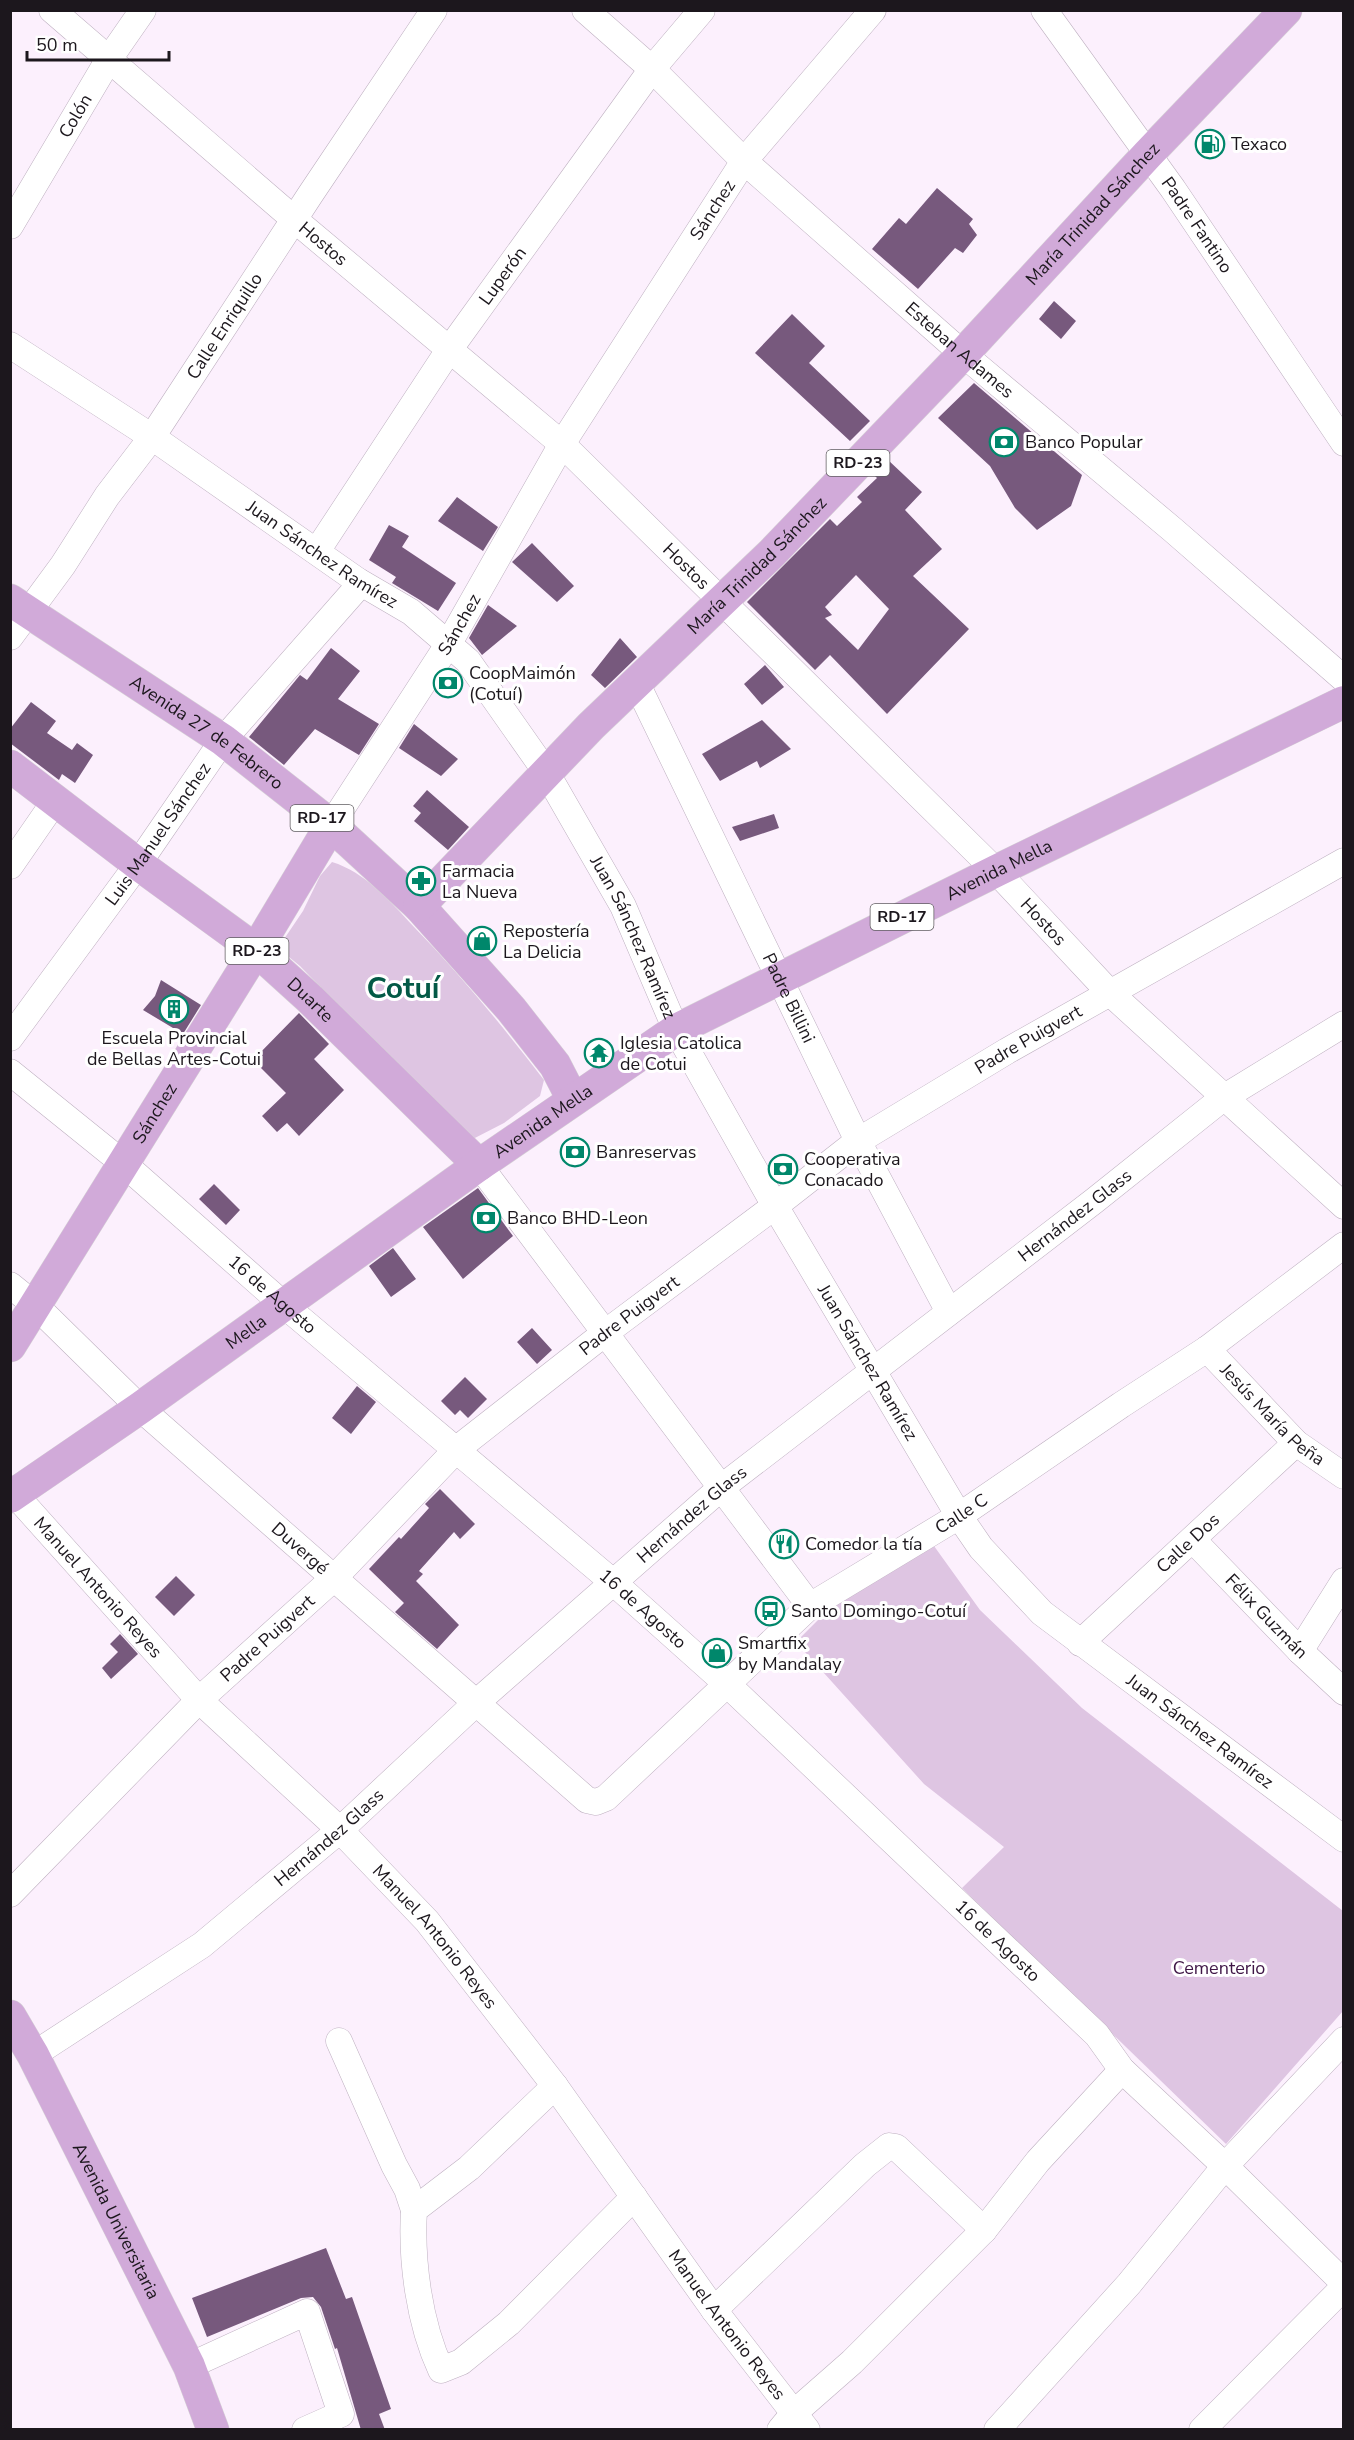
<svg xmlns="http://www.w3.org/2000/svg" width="1354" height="2440" viewBox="0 0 1354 2440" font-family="'Nunito Sans',sans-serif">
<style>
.green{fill:#dec5e2}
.building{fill:#77597d;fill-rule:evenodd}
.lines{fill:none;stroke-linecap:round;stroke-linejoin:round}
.minor-casing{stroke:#beb0c0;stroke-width:27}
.major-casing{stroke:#d6d5d6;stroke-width:33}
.minor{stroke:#fff;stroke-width:26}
.major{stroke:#d1aad9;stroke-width:32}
.labels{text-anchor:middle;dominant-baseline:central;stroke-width:6;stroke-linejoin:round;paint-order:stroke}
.shield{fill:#fff;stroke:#605d61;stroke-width:1.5}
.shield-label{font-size:16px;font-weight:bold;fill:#1c171d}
.street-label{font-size:18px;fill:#1c171d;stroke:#fff}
.poi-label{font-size:18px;fill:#1c171d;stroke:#fff;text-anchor:start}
.park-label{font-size:18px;fill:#3f1646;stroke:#fff}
.town-label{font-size:30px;font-weight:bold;fill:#035946;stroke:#fff}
</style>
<rect width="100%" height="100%" fill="#fcf0fd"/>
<!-- green -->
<path class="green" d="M332 862C365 872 391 902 414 927 461 975 503 1027 544 1080L540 1096 504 1123 469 1141 300 966 278 948 303 911 320 876Z
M929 1539 980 1610 1082 1708 1343 1911V2011L1226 2144 962 1888 1004 1847 924 1784 796 1642 828 1610Z"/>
<!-- building -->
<path class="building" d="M937 188 973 219 969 224 977 235 963 253 955 248 918 289 872 249 899 218 906 224Z
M1054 301 1076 321 1061 339 1039 319Z
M792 314 825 346 809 363 870 421 850 441 755 353Z
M974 383 1082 475 1071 506 1037 530 1015 508 990 466 938 418Z
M887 459 922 492 905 510 942 549 913 576 969 629 887 714 830 655 815 670 747 602 830 519 837 526 862 502 857 497 877 478 873 474ZM856 575 889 609 858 650 825 618 832 615 825 607Z
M457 497 498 527 483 551 438 521Z
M389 525 409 536 402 547 456 583 438 611 392 583 396 577 369 560Z
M532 543 574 586 557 602 512 562Z
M488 605 517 626 482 655 469 638Z
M620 638 637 657 605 688 591 675Z
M331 648 360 671 338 699 379 724 359 755 315 729 284 765 249 737 300 675 307 680Z
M765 665 784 687 762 705 744 684Z
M31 702 56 721 47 733 72 750 77 743 93 755 75 783 62 774 59 780 10 743V729Z
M762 720 791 749 760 768 757 761 720 781 702 754Z
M414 724 458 759 441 776 399 748Z
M427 790 469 827 448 850 414 821 421 813 413 806Z
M774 814 779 828 740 841 732 827Z
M161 980 201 1005 183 1034 143 1010 155 996Z
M299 1013 329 1044 314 1059 344 1090 299 1136 287 1123 277 1132 262 1116 286 1093 253 1060Z
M214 1184 240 1210 226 1225 199 1199Z
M478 1188 513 1236 463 1279 423 1227Z
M393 1248 416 1279 391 1297 369 1266Z
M532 1328 552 1350 537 1364 517 1342Z
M465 1377 487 1399 468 1418 460 1410 455 1415 441 1401Z
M357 1386 376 1402 351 1434 332 1418Z
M440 1489 475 1524 460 1539 454 1532 419 1571 423 1574 416 1581 459 1625 437 1649 395 1612 404 1603 369 1569 399 1537 401 1539 429 1508 425 1504Z
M176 1576 195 1595 174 1616 155 1597Z
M120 1634 138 1654 111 1679 102 1668 118 1652 110 1644Z
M326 2248 346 2299 352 2297 391 2409 379 2414 385 2430H361L337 2348 335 2349 321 2307 313 2297 301 2298 207 2337 192 2298Z"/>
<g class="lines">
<!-- minor casing -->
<g class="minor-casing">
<g id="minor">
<path id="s1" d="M52 10 295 220 562 444 996 871 1109 992 1344 1206"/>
<path id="s2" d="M585 10 652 69 744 161 963 354 1173 530 1344 679"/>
<path id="s3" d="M1044 10 1173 189 1344 443"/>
<path id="s4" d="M10 226 109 59 143 10"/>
<path id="s5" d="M10 345 152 437 358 581 411 612 468 661 546 772 623 906 676 1030 775 1206 959 1516 981 1548 1042 1613 1344 1839"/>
<path id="s6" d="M317 551 449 350 652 69 702 10"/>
<path id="s7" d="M10 637 63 565 107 496 152 437 310 195 434 10"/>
<path id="s8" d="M636 682 858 1141 949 1312"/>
<path id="s9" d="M331 825 449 643 562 444 744 161 873 10"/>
<path d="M10 866 55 801"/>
<path id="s10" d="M10 1038 138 864 223 740 356 589 358 581"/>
<path id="s11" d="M10 1072 124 1164 284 1305 614 1583 727 1684 1097 2035 1122 2070 1225 2166 1344 2283"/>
<path d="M479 1165 810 1606"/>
<path id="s12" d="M10 1285 36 1306 140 1408 587 1800 596 1802 606 1798 810 1606 959 1516 1121 1405 1207 1349 1344 1245"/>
<path id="s13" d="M1207 1349 1296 1443 1344 1476"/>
<path id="s14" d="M10 1489 199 1700 340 1830 427 1921 555 2086 714 2310 807 2430"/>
<path id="s15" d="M1193 1540 1300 1651 1344 1692"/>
<path id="s16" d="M1080 1643 1296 1443"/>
<path d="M1300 1651 1344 1581"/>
<path id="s17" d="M10 1894 199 1700 334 1578 457 1449 605 1333 775 1206 858 1141 1007 1051 1344 861"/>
<path d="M339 2041 394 2165 407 2189 414 2210"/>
<path id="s18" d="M33 2055 202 1945 340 1830 477 1702 722 1487 1094 1201 1223 1098 1344 1024"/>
<path d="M555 2086 469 2168 414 2210C411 2261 419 2323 441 2370L461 2362 509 2323 634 2197"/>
<path d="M714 2310 865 2165 889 2146 896 2147 984 2230"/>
<path d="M189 2366 307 2312 341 2414 305 2430"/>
<path d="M780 2430 795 2412 852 2362 984 2230 1038 2161 1122 2070"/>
<path d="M997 2430 1129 2284 1225 2166 1344 2040"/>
<path d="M1202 2430 1344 2287"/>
</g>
</g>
<!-- major casing -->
<g class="major-casing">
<g id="major">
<path id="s19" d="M10 600 223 740 331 825 419 906 511 1009 555 1065 573 1100"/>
<path id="s20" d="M10 766 138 864 256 950 310 999 479 1165"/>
<path id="s21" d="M419 906 591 726 772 553 963 354 1148 154 1286 10"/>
<path id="s22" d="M10 1346 256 950 331 825"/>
<path id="s23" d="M10 1497 140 1408 479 1165 676 1030 996 871 1344 702"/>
<path id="s24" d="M10 2016 33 2055 189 2366 213 2430"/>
</g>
</g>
<!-- minor -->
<use href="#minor" class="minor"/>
<!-- major -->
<use href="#major" class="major"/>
</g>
<!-- icons -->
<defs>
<g id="fuel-ring" transform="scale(1.5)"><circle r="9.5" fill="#fff" stroke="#00876b" stroke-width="1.5"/><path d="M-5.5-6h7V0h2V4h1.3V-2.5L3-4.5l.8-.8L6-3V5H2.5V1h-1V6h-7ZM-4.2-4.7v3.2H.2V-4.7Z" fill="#00876b"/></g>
<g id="bank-ring" transform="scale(1.5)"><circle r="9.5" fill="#fff" stroke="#00876b" stroke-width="1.5"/><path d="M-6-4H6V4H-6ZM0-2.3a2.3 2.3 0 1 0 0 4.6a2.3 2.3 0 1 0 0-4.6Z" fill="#00876b"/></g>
<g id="pharmacy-ring" transform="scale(1.5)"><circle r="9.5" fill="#fff" stroke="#00876b" stroke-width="1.5"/><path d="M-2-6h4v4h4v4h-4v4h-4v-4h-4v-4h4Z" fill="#00876b"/></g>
<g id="shop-ring" transform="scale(1.5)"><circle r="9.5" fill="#fff" stroke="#00876b" stroke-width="1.5"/><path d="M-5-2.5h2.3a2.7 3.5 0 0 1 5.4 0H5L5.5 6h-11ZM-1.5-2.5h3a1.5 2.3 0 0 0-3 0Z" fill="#00876b"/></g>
<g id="building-ring" transform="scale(1.5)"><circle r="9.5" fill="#fff" stroke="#00876b" stroke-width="1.5"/><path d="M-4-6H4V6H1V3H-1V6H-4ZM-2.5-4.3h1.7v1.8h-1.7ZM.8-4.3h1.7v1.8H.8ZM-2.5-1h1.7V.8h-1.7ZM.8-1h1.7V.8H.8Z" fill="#00876b"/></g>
<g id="temple-ring" transform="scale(1.5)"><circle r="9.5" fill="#fff" stroke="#00876b" stroke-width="1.5"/><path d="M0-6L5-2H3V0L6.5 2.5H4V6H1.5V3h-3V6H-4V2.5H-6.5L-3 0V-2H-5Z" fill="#00876b"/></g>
<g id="restaurant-ring" transform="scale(1.5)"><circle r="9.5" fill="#fff" stroke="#00876b" stroke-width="1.5"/><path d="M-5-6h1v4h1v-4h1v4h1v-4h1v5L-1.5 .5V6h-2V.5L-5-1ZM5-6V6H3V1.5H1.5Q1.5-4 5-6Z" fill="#00876b"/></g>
<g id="bus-ring" transform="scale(1.5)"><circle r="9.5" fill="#fff" stroke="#00876b" stroke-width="1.5"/><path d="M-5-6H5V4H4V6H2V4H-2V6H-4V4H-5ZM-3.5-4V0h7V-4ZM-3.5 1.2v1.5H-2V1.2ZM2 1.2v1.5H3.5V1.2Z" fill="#00876b"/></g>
</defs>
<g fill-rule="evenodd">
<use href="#fuel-ring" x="1210" y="144"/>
<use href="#bank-ring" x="1004" y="442"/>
<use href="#bank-ring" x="448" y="683"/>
<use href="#pharmacy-ring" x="421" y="881"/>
<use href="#shop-ring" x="482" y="941"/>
<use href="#building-ring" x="174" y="1009"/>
<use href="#temple-ring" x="599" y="1053"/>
<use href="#bank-ring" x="575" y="1152"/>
<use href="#bank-ring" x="783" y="1169"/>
<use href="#bank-ring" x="486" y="1218"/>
<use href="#restaurant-ring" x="784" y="1544"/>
<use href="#bus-ring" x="770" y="1611"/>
<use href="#shop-ring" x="717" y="1653"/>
</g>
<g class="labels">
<!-- shield labels -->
<g class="shield">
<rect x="826.5" y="450" width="63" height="26" rx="4.5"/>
<rect x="290.5" y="805" width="63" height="26" rx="4.5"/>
<rect x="870.5" y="904" width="63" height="26" rx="4.5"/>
<rect x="225.5" y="938" width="63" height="26" rx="4.5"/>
</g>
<g class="shield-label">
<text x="858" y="463">RD-23</text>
<text x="322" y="818">RD-17</text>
<text x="902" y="917">RD-17</text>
<text x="257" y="951">RD-23</text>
</g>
<!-- street labels -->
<g class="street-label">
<text stroke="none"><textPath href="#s4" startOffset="128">Colón</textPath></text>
<text stroke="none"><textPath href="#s9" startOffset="724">Sánchez</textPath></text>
<text stroke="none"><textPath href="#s21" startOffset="966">María Trinidad Sánchez</textPath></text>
<text stroke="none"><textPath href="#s3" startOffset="264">Padre Fantino</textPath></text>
<text stroke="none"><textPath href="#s1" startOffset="358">Hostos</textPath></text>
<text stroke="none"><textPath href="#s6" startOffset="332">Luperón</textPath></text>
<text stroke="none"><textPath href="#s7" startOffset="378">Calle Enriquillo</textPath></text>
<text stroke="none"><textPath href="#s2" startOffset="506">Esteban Adames</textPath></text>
<text stroke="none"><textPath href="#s5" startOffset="376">Juan Sánchez Ramírez</textPath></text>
<text stroke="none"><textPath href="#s21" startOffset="480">María Trinidad Sánchez</textPath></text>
<text stroke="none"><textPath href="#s1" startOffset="844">Hostos</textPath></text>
<text stroke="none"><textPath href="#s9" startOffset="238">Sánchez</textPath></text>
<text stroke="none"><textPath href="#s19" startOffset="237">Avenida 27 de Febrero</textPath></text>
<text stroke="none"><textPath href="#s10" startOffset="252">Luis Manuel Sánchez</textPath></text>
<text stroke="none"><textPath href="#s23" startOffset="1174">Avenida Mella</textPath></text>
<text stroke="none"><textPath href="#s1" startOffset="1348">Hostos</textPath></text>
<text stroke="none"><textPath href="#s5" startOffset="880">Juan Sánchez Ramírez</textPath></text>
<text stroke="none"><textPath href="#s8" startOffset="351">Padre Billini</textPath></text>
<text stroke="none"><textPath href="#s20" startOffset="381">Duarte</textPath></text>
<text stroke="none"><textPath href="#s17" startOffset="1335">Padre Puigvert</textPath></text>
<text stroke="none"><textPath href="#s22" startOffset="274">Sánchez</textPath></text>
<text stroke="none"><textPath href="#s23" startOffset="652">Avenida Mella</textPath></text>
<text stroke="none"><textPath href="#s18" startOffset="1340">Hernández Glass</textPath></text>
<text stroke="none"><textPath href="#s11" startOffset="344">16 de Agosto</textPath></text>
<text stroke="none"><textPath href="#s17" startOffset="849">Padre Puigvert</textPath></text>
<text stroke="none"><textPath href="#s23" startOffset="288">Mella</textPath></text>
<text stroke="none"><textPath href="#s5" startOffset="1366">Juan Sánchez Ramírez</textPath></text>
<text stroke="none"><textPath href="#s13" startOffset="93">Jesús María Peña</textPath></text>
<text stroke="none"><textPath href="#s12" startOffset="1251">Calle C</textPath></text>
<text stroke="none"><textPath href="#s18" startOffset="854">Hernández Glass</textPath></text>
<text stroke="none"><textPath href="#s16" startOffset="147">Calle Dos</textPath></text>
<text stroke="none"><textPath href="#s12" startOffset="392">Duvergé</textPath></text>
<text stroke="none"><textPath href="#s14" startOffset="132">Manuel Antonio Reyes</textPath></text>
<text stroke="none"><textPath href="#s11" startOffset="830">16 de Agosto</textPath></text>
<text stroke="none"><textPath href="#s15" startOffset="106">Félix Guzmán</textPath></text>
<text stroke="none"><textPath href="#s17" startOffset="363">Padre Puigvert</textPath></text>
<text stroke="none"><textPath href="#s5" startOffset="1870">Juan Sánchez Ramírez</textPath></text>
<text stroke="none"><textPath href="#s18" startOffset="368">Hernández Glass</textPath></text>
<text stroke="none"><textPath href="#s14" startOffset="618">Manuel Antonio Reyes</textPath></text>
<text stroke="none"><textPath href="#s11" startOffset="1316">16 de Agosto</textPath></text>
<text stroke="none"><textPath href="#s24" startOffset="231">Avenida Universitaria</textPath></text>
<text stroke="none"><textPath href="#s14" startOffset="1104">Manuel Antonio Reyes</textPath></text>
</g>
<!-- poi labels -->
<g class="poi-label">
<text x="1231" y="144">Texaco</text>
<text x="1025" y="442">Banco Popular</text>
<text x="469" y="673">CoopMaimón<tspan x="469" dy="21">(Cotuí)</tspan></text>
<text x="442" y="871">Farmacia<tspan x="442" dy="21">La Nueva</tspan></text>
<text x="503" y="931">Repostería<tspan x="503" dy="21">La Delicia</tspan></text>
<text x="174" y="1038" text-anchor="middle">Escuela Provincial<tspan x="174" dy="21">de Bellas Artes-Cotui</tspan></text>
<text x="620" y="1043">Iglesia Catolica<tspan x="620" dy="21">de Cotui</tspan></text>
<text x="596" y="1152">Banreservas</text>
<text x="804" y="1159">Cooperativa<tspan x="804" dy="21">Conacado</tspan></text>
<text x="507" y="1218">Banco BHD-Leon</text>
<text x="805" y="1544">Comedor la tía</text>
<text x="791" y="1611">Santo Domingo-Cotuí</text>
<text x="738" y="1643">Smartfix<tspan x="738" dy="21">by Mandalay</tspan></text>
</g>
<!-- park labels -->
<g class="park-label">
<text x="1219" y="1968">Cementerio</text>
</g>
<!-- town labels -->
<g class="town-label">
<text x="403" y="988">Cotuí</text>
</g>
</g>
<!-- border -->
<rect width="1354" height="2440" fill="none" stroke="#1c171d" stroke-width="24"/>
<!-- scale -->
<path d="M27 51v9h142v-9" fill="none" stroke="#1c171d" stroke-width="3"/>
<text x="36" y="51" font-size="18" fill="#1c171d" stroke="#ffffff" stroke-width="4.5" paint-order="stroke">50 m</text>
</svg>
